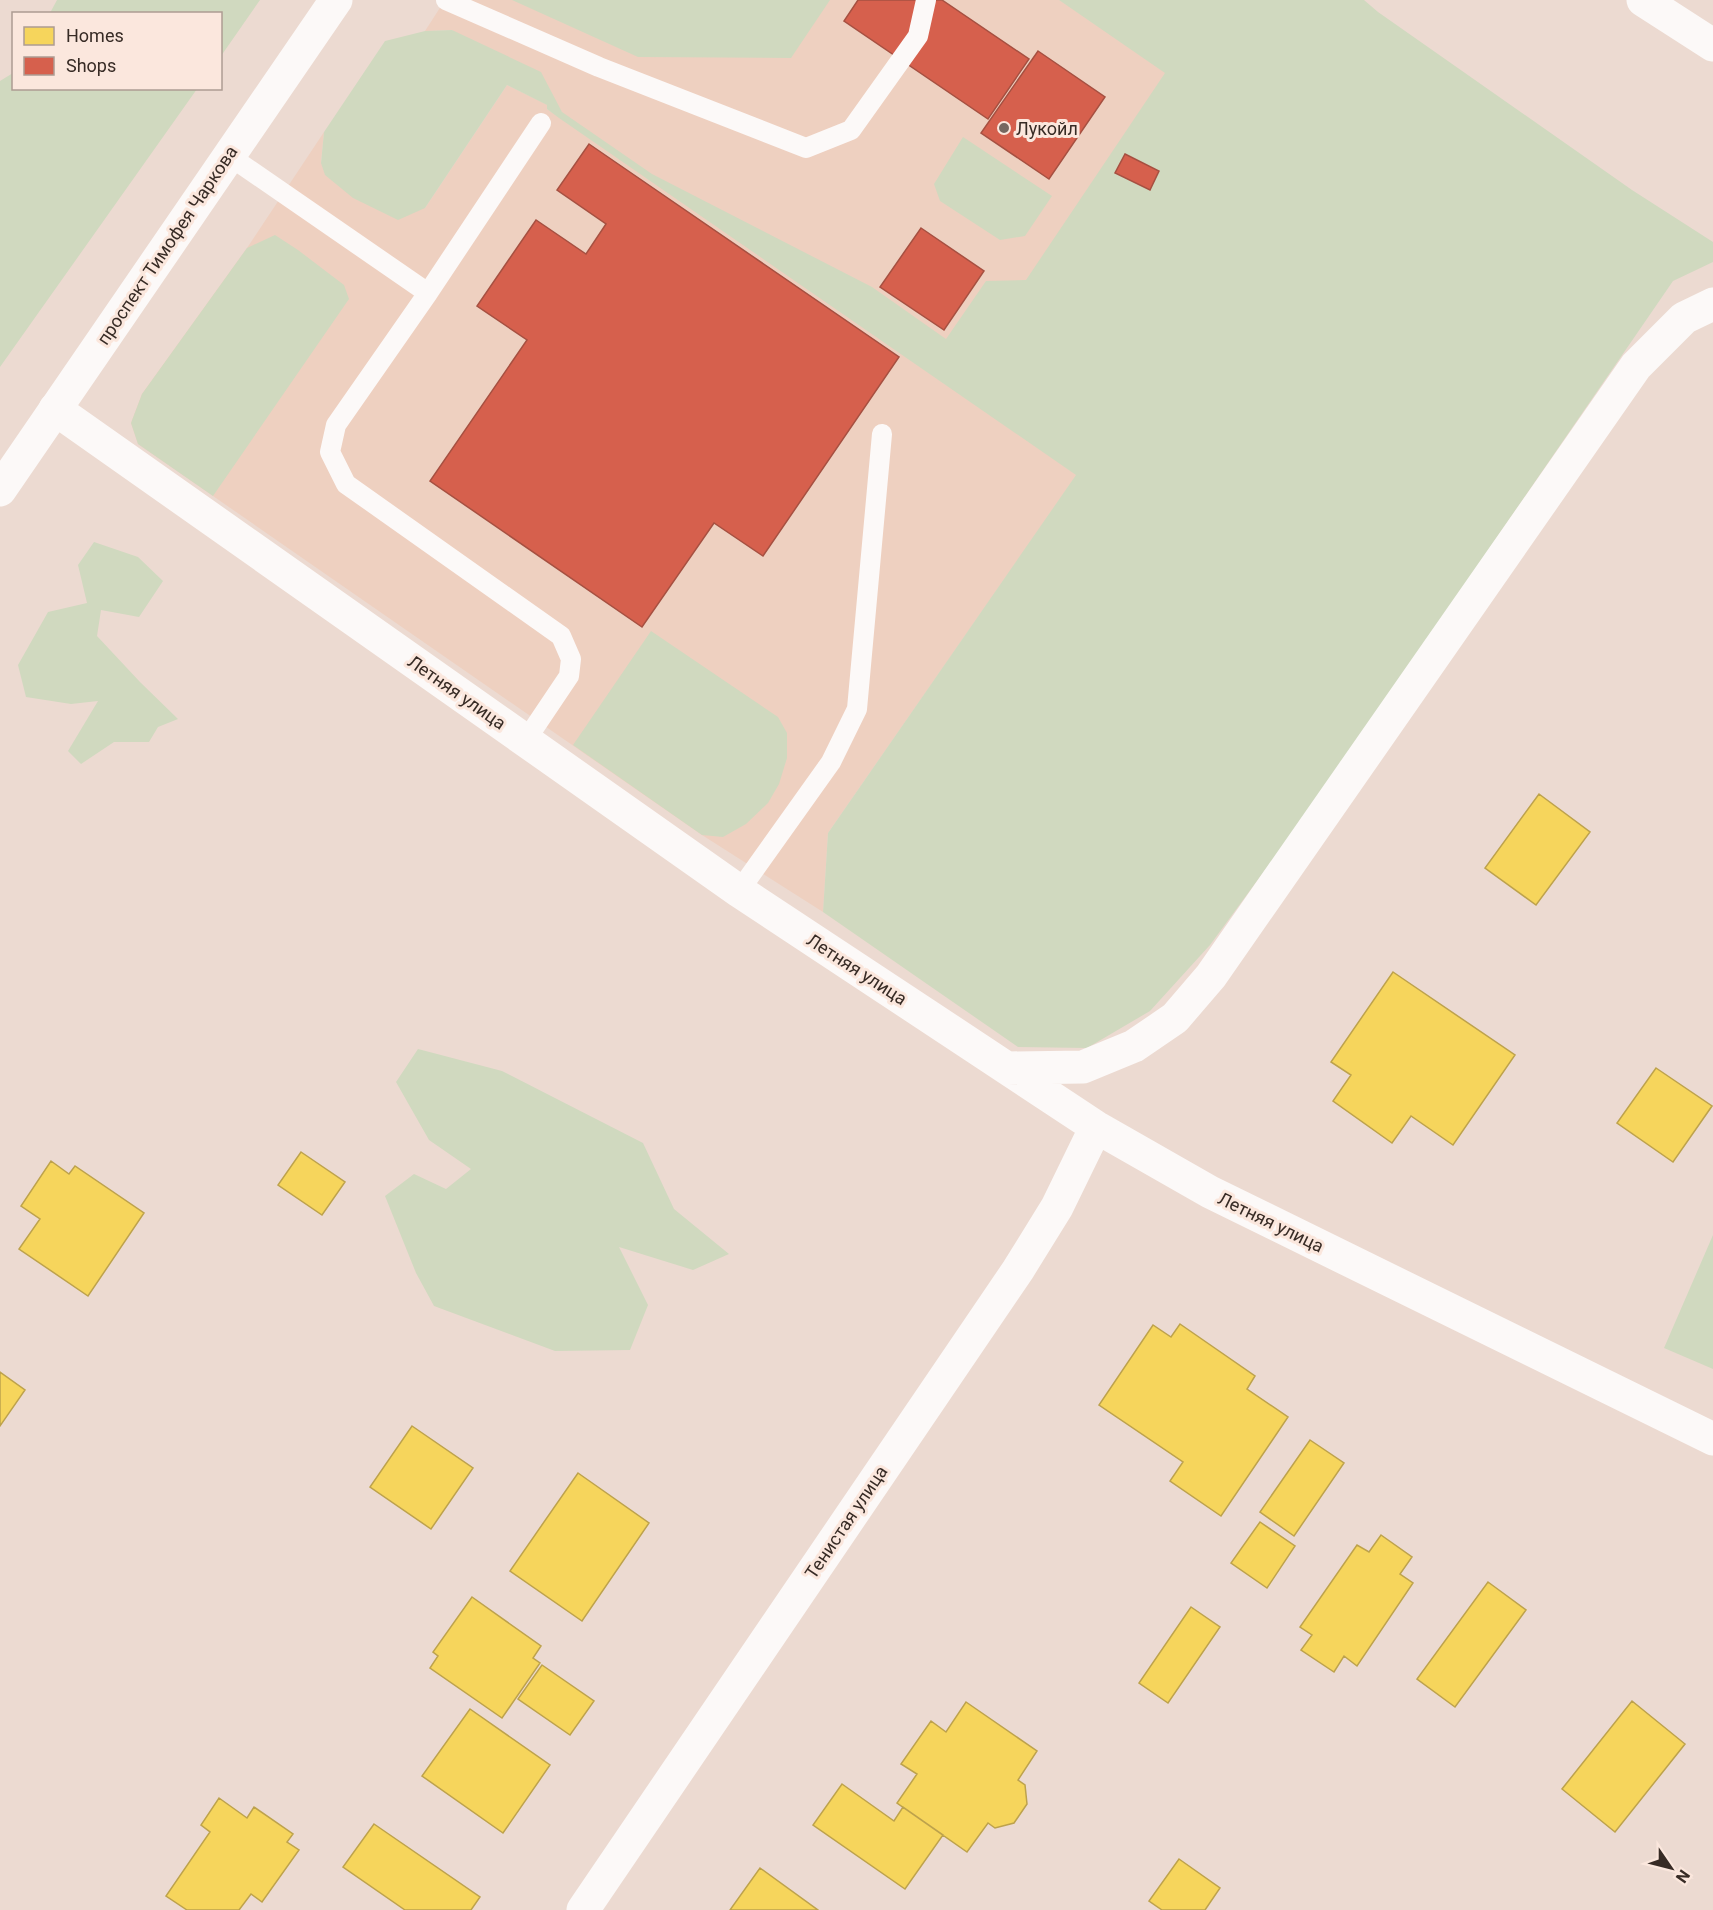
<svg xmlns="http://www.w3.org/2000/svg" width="1713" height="1910" viewBox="0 0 1713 1910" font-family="Roboto,sans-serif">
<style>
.built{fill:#eed0c0}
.green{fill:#d0d9bf;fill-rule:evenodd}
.homes{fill:#f6d55c;stroke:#bda24c;stroke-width:1.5}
.shops{fill:#d6604d;stroke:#a65041;stroke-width:1.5}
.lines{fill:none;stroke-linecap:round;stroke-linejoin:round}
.service{stroke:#fcf9f8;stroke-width:20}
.minor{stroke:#fcf9f8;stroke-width:33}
.secondary{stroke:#fcf9f8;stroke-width:33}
.poi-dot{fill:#766861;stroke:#fbe7dd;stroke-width:2}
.labels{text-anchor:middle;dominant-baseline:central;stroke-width:6;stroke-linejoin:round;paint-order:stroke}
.poi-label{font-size:18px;fill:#372b25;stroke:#fbe7dd;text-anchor:start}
.street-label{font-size:18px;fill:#372b25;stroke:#fbe7dd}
</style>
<rect width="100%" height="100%" fill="#ecdad1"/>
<!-- built -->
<path class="built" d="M445 0H1243L1356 73 828 833 823 912 702 835 138 444 131 423 142 394 247 248 324 132 321 162 425 208 507 85 548 105 547 109 559 117 562 112 452 30 425 31Z"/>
<!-- green -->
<path class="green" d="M57 0H260L221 56 220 14 50 13Z
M512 0H830L791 58 638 57Z
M1059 0H1364L1378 12 1632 190 1713 242V262L1673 281 1317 799 1210 945 1150 1011 1087 1048 1018 1047 823 912 828 833 1076 475 559 118 547 109V105L507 85 425 208 398 220 353 198 325 175 321 163 324 132 385 41 425 31 452 30 541 72 562 112 652 174 872 287 946 339 986 281 1026 280 1165 73ZM1125 154 1159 171 1150 190 1115 173Z
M13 73 14 88 197 89 0 367V81Z
M963 137 1052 196 1025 236 1000 240 940 201 934 184Z
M275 235 298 250 344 285 349 299 213 496 138 444 131 423 142 394 247 248Z
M94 542 138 557 163 581 139 617 101 610 97 636 140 682 178 719 158 727 149 742H114L81 764 68 751 98 701 71 704 26 697 18 665 48 612 87 603 78 565Z
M651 631 778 717 787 733V758L779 784 768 803 746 824 723 837 702 835 573 745Z
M418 1049 502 1071 643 1143 674 1209 729 1254 693 1270 619 1247 648 1305 630 1350 555 1351 434 1306 416 1273 385 1196 414 1174 446 1189 471 1169 429 1140 396 1082Z
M1713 1235V1369L1664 1348Z"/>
<!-- homes -->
<path class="homes" d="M1539 794 1590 832 1536 905 1485 868Z
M1393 972 1515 1055 1453 1145 1411 1116 1392 1143 1333 1101 1351 1075 1331 1062Z
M1656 1068 1712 1106 1673 1162 1617 1123Z
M301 1152 345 1182 322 1215 278 1185Z
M51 1161 69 1174 75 1166 144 1213 88 1296 19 1249 40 1219 21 1206Z
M1180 1324 1255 1376 1247 1389 1288 1417 1221 1516 1170 1481 1183 1462 1099 1405 1153 1325 1171 1337Z
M0 1372 25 1390 0 1426Z
M412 1426 473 1468 431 1529 370 1487Z
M1310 1440 1344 1463 1294 1536 1260 1512Z
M578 1473 649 1523 582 1621 510 1571Z
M1260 1522 1295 1546 1267 1588 1231 1563Z
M1381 1535 1412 1557 1400 1574 1413 1583 1357 1666 1344 1656 1334 1672 1301 1650 1312 1635 1300 1627 1357 1545 1369 1552Z
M1488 1582 1526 1610 1455 1707 1417 1679Z
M472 1597 541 1646 533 1658 540 1663 502 1718 430 1668 438 1656 433 1652Z
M1191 1607 1220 1627 1168 1703 1139 1683Z
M542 1665 594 1701 570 1735 518 1699Z
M1632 1701 1685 1744 1615 1832 1562 1789Z
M966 1702 1037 1751 1018 1780 1025 1785 1027 1804 1014 1823 995 1828 988 1823 967 1852 897 1803 917 1774 901 1764 931 1721 946 1732Z
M470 1709 550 1765 503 1833 422 1776Z
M842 1784 894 1821 903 1807 943 1835 905 1889 813 1825Z
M219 1798 247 1818 254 1807 293 1834 287 1842 299 1850 262 1902 251 1894 239 1910H187L166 1896 210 1832 201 1825Z
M374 1824 480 1897 471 1910H405L343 1867Z
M1179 1859 1220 1888 1205 1910H1162L1149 1901Z
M760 1868 818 1910H730Z"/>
<!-- shops -->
<path class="shops" d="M858 0H942L1029 59 988 119 844 21Z
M1038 51 1105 97 1049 179 981 133Z
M589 144 899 357 763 556 714 523 642 627 430 481 527 340 477 306 536 220 586 254 606 224 557 190Z
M1125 154 1159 171 1150 190 1115 173Z
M921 228 984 271 944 330 880 287Z"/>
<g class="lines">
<!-- service -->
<path class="service" d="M446 0 599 67 806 148 851 130 918 36 926 0
M228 155 428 293 336 425 330 452 346 484 561 636 571 659 569 676 526 740
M428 293 541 123
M739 891 831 762 857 709 882 434"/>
<!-- minor -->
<path class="minor" d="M55 409 739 891 1096 1127 1210 1192 1713 1439
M1008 1068 1083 1067 1134 1046 1175 1018 1211 976 1636 366 1684 318 1713 304
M583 1910 1018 1270 1057 1207 1096 1127"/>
<!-- secondary -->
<path class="secondary" d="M1643 0 1713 45
M0 490 336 0"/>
</g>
<!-- markers -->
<circle class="poi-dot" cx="1004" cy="128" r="6"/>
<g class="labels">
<!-- poi labels -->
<g class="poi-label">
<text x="1016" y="128">Лукойл</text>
</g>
<!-- street labels -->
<g class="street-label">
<text transform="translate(167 245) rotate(-56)">проспект Тимофея Чаркова</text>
<text transform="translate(457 692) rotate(35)">Летняя улица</text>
<text transform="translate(857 969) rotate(33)">Летняя улица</text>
<text transform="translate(1271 1222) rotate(26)">Летняя улица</text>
<text transform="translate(846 1522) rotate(-56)">Тенистая улица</text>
</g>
</g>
<!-- legend -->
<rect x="12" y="12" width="210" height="78" fill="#fbe7dd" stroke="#ad9c93" stroke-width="1.5"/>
<rect x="24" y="27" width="30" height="18" fill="#f6d55c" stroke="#ad9c93" stroke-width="1.5"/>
<text x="66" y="42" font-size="18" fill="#372b25">Homes</text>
<rect x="24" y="57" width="30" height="18" fill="#d6604d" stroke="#ad9c93" stroke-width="1.5"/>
<text x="66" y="72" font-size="18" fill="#372b25">Shops</text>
<!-- north arrow -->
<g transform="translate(1671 1868) rotate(125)" stroke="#fbe7dd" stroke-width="4.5" paint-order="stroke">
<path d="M0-4.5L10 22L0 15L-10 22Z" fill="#372b25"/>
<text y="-9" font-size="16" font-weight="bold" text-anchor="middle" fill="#372b25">N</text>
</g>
</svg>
